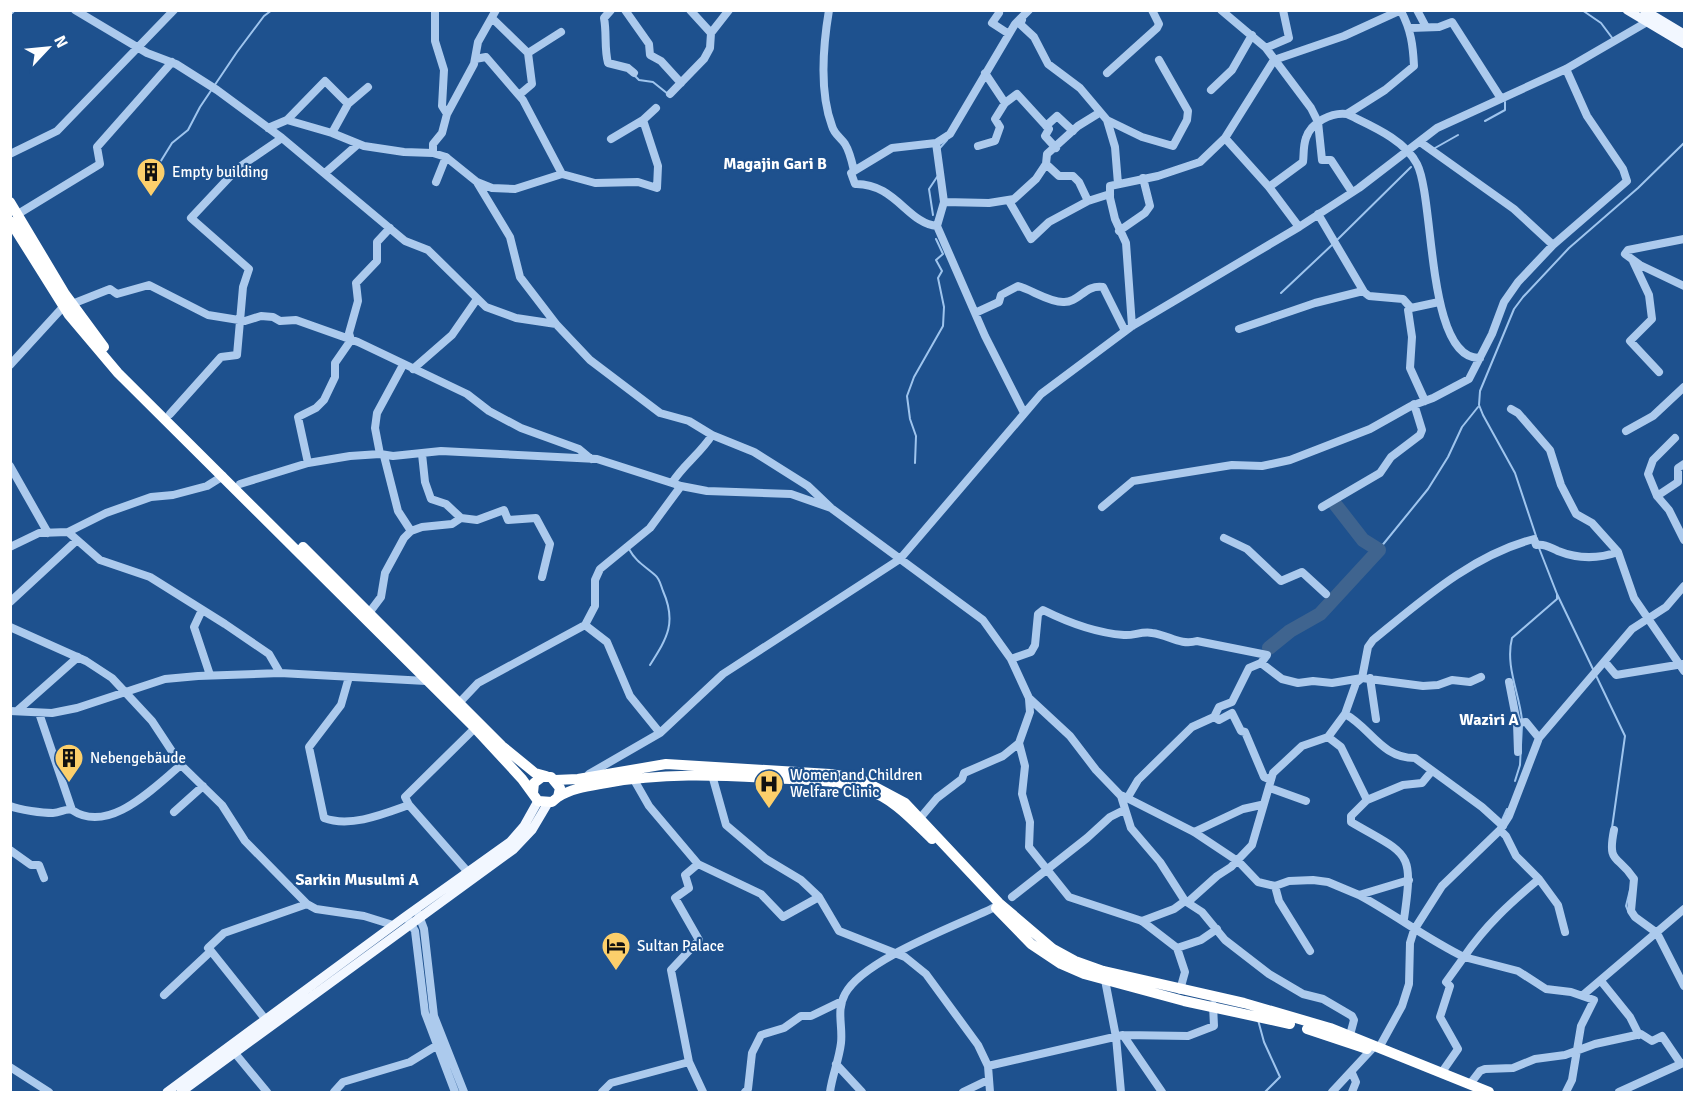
<svg xmlns="http://www.w3.org/2000/svg" width="1695" height="1103" viewBox="0 0 1695 1103" font-family="Signika,sans-serif">
<style>
.lines{fill:none;stroke-linecap:round;stroke-linejoin:round}
.stream{stroke:#9fc5ee;stroke-width:2}
.river{stroke:#3f648f;stroke-width:14}
.minor{stroke:#accaed;stroke-width:8}
.major{stroke:#f2f7ff;stroke-width:9}
.highway{stroke:#fff;stroke-width:10}
.labels{text-anchor:middle;dominant-baseline:central;stroke-width:4.5;stroke-linejoin:round;paint-order:stroke}
.poi-label{font-size:15px;fill:#fff;stroke:#1e518e;text-anchor:start}
.neighbourhood-label{font-size:16px;font-weight:bold;fill:#fff;stroke:#1e518e}
</style>
<rect width="100%" height="100%" fill="#1e518e"/>
<g class="lines">
<!-- stream -->
<path class="stream" d="M1582 10 1601 23 1613 39
M635 76 639 80 653 82 668 94
M1485 121 1505 110V102
M1435 148 1458 135
M939 149 947 140
M159 164 172 143 188 130 200 107 237 52 264 16 272 10
M933 215 929 189 937 177
M1337 240 1411 167
M1281 293 1333 244
M915 463 916 436 910 419 907 396 914 377 943 326 944 307 938 278 942 271 936 260 943 254 936 239
M1536 536 1515 473 1483 415 1479 405 1480 391 1514 309 1523 297 1569 248 1638 188 1684 143
M1539 548 1557 594 1625 736 1612 828
M629 549C636 562 645 566 655 575 660 579 661 586 663 591 677 623 667 638 650 665
M1372 558 1428 489 1448 457 1462 427 1478 407
M1522 720C1519 692 1505 666 1512 638L1557 599V594
M1515 781 1520 765 1522 725
M1502 820 1507 809
M1628 911 1626 906 1630 890
M1258 1020 1264 1042 1280 1077 1265 1092"/>
<!-- river -->
<path class="river" d="M1269 648 1290 631 1320 614 1379 550 1363 540 1335 504"/>
<!-- minor -->
<path class="minor" d="M75 10 147 53 176 64 217 90 282 138 405 241 428 250 486 307 516 318 556 324 590 360 660 413 689 421 712 435 754 452 808 486 831 508 983 620 1011 659 1029 698 1070 736 1096 770 1121 796 1131 828 1160 862 1185 901 1202 912 1225 940 1269 974 1303 994 1323 999 1352 1016 1354 1020 1350 1035
M435 10V41L444 70 442 106 447 114
M611 10 604 18C607 34 604 48 608 63L628 68 634 73
M625 10 649 44 650 55 661 61 681 83
M690 10 711 33
M829 10C823 46 819 91 832 126 834 134 841 138 845 144 850 152 852 162 854 171L851 173 855 184C895 183 908 224 937 226L944 202
M1029 10 1015 24 950 134 936 143 944 202 989 203 1014 199 1036 179 1046 164 1047 154 1078 126 1099 113
M1221 10 1266 48 1311 108 1318 122 1322 160H1331L1352 192
M1417 10 1426 27
M10 11 11 10
M1401 11C1411 30 1413 45 1414 66L1385 90 1347 114C1371 126 1404 139 1417 164 1435 199 1426 360 1480 358
M999 13 992 23 1009 34
M493 19 528 53 532 84 519 95
M1022 20 1020 24 1034 37 1048 64 1080 88 1107 120 1115 147 1118 184
M1410 28 1439 27 1452 22 1500 97
M1266 48 1289 38 1283 10
M528 53 561 32
M475 59 486 57 523 100 562 174
M1107 73 1157 28 1159 24 1152 10
M1211 90 1232 70 1252 35
M670 94 704 59 710 48 711 33 729 10
M1005 103 1017 94 1049 129 1045 136 1056 148
M287 120 325 81 348 104
M1107 120 1142 137 1173 146 1187 120 1188 111 1159 60
M1046 126 1057 116 1073 131
M268 128 287 120 332 133 364 146 404 152 433 153 446 157 477 182 492 188 515 189 562 174 595 183 638 182 657 188 658 166 643 120
M332 133 348 104 368 87
M1225 138 1269 187 1299 227
M611 139 643 120 656 108
M1420 142 1514 209 1553 245 1627 181 1623 169 1587 116 1566 69
M978 146 995 141 1000 127 995 119 1005 103 985 73
M433 153V144L442 133 447 114 474 64 478 42 496 10
M10 154 57 131 174 10
M1046 164 1059 176H1073L1079 182 1088 201
M854 171 892 148 936 143
M325 173 357 145
M436 182 446 157
M478 184 510 237 520 277 556 324
M1269 187 1303 162C1304 155 1303 146 1306 138 1311 122 1332 112 1347 114
M1009 201 1031 239 1049 222 1088 201 1110 194
M18 214 100 164 97 147 172 62
M1318 214 1364 292
M937 226 985 336 1024 413
M1119 231 1145 213 1150 206 1143 178
M1684 239 1628 250 1625 254 1640 265 1684 286
M1633 261 1649 295 1652 319 1630 341 1659 372
M72 304 110 289 117 294 149 285 208 315 245 321 261 316 273 317 280 321 296 320 358 342 467 394 489 411 521 428 579 449 591 459
M1411 308 1408 310 1412 337 1410 368 1425 401
M975 313 999 302 1001 295 1018 286C1032 290 1049 302 1063 302 1079 303 1085 284 1103 287L1125 331
M1132 326 1126 243 1115 219 1110 198V186L1158 176 1200 162 1225 138 1274 60 1344 36 1401 10
M1239 329 1315 303 1359 292H1364L1369 296 1403 299 1411 308 1439 302
M10 365 64 306
M413 369 452 335 477 299
M1511 409 1518 413 1550 450 1561 485 1576 514 1592 523 1618 552 1634 598 1684 671
M170 414 221 357 237 355 243 287 249 269 191 218 238 168 282 138
M1626 431 1653 416 1684 387
M380 454 375 428 377 413 403 365
M422 454 425 482 431 499 446 504 461 518 477 520 504 510 508 520 536 518 550 544 542 577
M384 456 398 511 411 531
M308 463 298 417 316 408 324 400 335 377V363L351 340 349 333 358 301 356 283 377 261V242L390 228
M1684 464 1678 468V482L1657 496 1669 510 1684 540
M10 466 48 533
M240 484 308 463 350 456 380 454 393 456 441 451 597 459 672 483
M681 486 707 491 791 494 831 508
M1657 496 1648 474 1653 460 1675 438
M1102 507 1133 481 1232 465 1262 466 1290 460 1370 429 1411 406 1433 398 1469 379 1492 334 1504 302 1518 282 1553 245
M1322 507 1380 473 1391 457 1420 435 1422 430 1414 404
M68 532 100 560 150 577 225 624 269 654 280 673
M1224 538 1247 549 1281 581 1302 572 1326 594
M10 547 39 533 68 532 106 513 151 497 173 495 207 486 223 476
M10 602 76 541
M202 610 194 627 210 675
M369 613 381 597 385 573 404 538 411 531 422 527 452 524 461 518
M585 625 607 642 630 696 660 733
M10 627 86 661 112 678 152 721 181 765 222 805 245 841 307 904 316 909 364 916 393 925
M1011 659 1031 652 1035 645 1038 614 1043 610C1067 622 1097 633 1124 635 1133 636 1142 631 1152 633 1169 635 1180 646 1197 641L1267 655 1261 663 1249 668 1232 702 1219 707 1214 717 1192 727 1138 780 1128 797
M1605 662 1616 675 1683 664
M1261 663 1282 679 1298 683 1313 681 1332 683 1362 678 1423 686 1438 685 1452 680 1470 682 1481 677
M349 677 341 705 309 747 324 818C350 828 384 814 409 805
M1370 678 1376 719
M1509 682 1517 723 1518 752
M1029 699 1030 712 1019 743 1025 766 1022 794 1030 822 1029 847 1069 897 1142 921 1177 948 1185 972 1180 990
M460 702 478 683 585 625 595 606V580L600 569 650 528 681 486 672 483C683 465 701 453 712 435
M10 711 52 713 77 708 165 679 198 676 280 673 426 681
M17 711 78 657
M1345 714C1371 728 1381 758 1415 758L1482 807 1503 826
M1214 717 1219 720 1232 713 1241 731 1245 732 1264 777 1271 780
M1517 723 1526 722 1539 738
M1328 737 1341 747 1367 800 1351 816V822C1409 856 1414 849 1404 919
M589 774 660 733 723 674 900 559 1041 394 1132 326 1299 227 1359 188 1437 128 1566 69 1647 22
M712 775 726 825 766 859 801 880 819 897 839 931 905 957 926 974 978 1045 988 1066 990 1092
M633 778 649 806 698 864 761 894 783 917 819 897
M1270 788 1306 801
M1123 796 1194 832 1239 862 1258 882 1275 886 1289 881 1313 880 1328 882 1359 895 1409 880
M1367 800 1403 785 1422 783 1431 772
M10 806C20 810 42 813 53 813 61 813 65 808 72 810L39 713
M72 810C109 835 153 788 181 765
M174 812 203 786
M921 817 937 798 962 779 964 773 1003 756 1019 743
M1500 830 1506 836 1516 856 1539 879 1558 905 1565 932
M1614 830C1607 865 1618 854 1634 879L1631 911 1635 917 1657 933 1684 986
M1194 832 1243 809 1261 805
M10 850 31 865H39L44 878
M698 864 685 875 689 888 675 898 699 940 671 970 689 1062 703 1092
M467 871 409 805 405 797 475 728
M1539 879C1510 903 1485 926 1464 957L1518 971 1546 989 1571 992 1594 1000 1581 1026 1572 1080 1566 1092
M1275 886 1279 901 1310 951
M1359 895C1396 915 1427 939 1464 957L1446 982 1450 986 1440 1017 1458 1049 1442 1072
M1012 897 1087 838 1110 817 1124 810
M1188 902 1217 876 1231 867 1252 845 1273 773 1302 746 1328 737 1345 714 1356 683 1362 678 1368 647 1373 640C1421 601 1472 555 1534 539L1536 545C1546 544 1549 547 1558 551 1578 559 1598 559 1618 552
M418 913 424 929 434 1016 464 1092
M408 919 415 931 425 1013 455 1092
M1142 921 1174 909 1185 901
M1177 948 1201 940 1217 929
M211 951 208 948 224 933 307 904
M1105 980 1116 1037 1121 1092
M1601 981 1630 1017 1639 1035
M164 995 211 951 266 1020
M1583 995 1684 909
M1123 1035 1188 1036 1214 1026 1213 1005
M1380 1046 1402 1006 1409 984 1410 943 1414 930 1442 886 1500 830 1509 816 1539 738 1632 629 1666 607 1684 586
M234 1052 267 1092
M836 1064 862 1092
M988 1066 1123 1035 1162 1092
M10 1067 49 1092
M1352 1073 1356 1082 1352 1092
M1470 1084 1480 1071 1485 1069 1513 1068 1535 1059 1565 1055 1595 1044 1641 1034 1652 1041 1662 1036 1681 1064
M334 1092 343 1082 410 1062 436 1046
M602 1092 611 1083 689 1062
M745 1092 748 1089 752 1053 761 1035 784 1028 801 1016H811L842 1001
M830 1092C832 1076 839 1060 841 1043 843 1025 836 1011 845 994 863 959 959 925 995 907
M963 1092 988 1080
M1332 1092 1371 1050
M1619 1092 1683 1063"/>
<!-- major -->
<path class="major" d="M1627 10 1684 44
M1644 10 1684 34
M167 1092 406 916 510 842 524 826 538 801
M181 1092 514 849 532 830 548 803"/>
<!-- highway -->
<path class="highway" d="M10 202 65 294 104 347
M10 221 69 315 118 373 475 728 522 779 538 801 552 802 558 797 560 788 551 777H542L534 783 533 793
M303 547 502 746 535 773 546 776
M555 780 578 779 666 764 830 774 860 779 905 803 999 903 1053 949 1075 961 1103 971 1244 1003 1330 1028 1489 1092
M558 797C572 788 590 786 606 783 661 773 715 775 771 778 803 780 836 779 867 790 893 798 913 821 932 839
M996 908 1031 944 1061 964 1084 974 1184 1001 1290 1024
M1307 1029 1367 1049"/>
</g>
<!-- icons -->
<defs>
<g id="building-pin" transform="scale(1.5)"><path d="M0 17L-7.5 6A9.5 9.5 0 1 1 7.5 6Z" fill="#fccf6b" stroke="#1e518e"/><path d="M-4-6H4V6H1V3H-1V6H-4ZM-2.5-4.3h1.7v1.8h-1.7ZM.8-4.3h1.7v1.8H.8ZM-2.5-1h1.7V.8h-1.7ZM.8-1h1.7V.8H.8Z" fill="#111"/></g>
<g id="hospital-pin" transform="scale(1.5)"><path d="M0 17L-7.5 6A9.5 9.5 0 1 1 7.5 6Z" fill="#fccf6b" stroke="#1e518e"/><path d="M-5-5h3v3.5h4V-5h3V5h-3V1.5h-4V5h-3Z" fill="#111"/></g>
<g id="hotel-pin" transform="scale(1.5)"><path d="M0 17L-7.5 6A9.5 9.5 0 1 1 7.5 6Z" fill="#fccf6b" stroke="#1e518e"/><path d="M-6-4.5h1.5V1H6V5H4.5V3h-9V5H-6ZM-4 0a1.8 1.8 0 1 1 3.6 0ZM.5 0V-2.5h3Q6-2.5 6 0Z" fill="#111"/></g>
</defs>
<g fill-rule="evenodd">
<use href="#building-pin" x="151" y="172"/>
<use href="#building-pin" x="69" y="758"/>
<use href="#hospital-pin" x="769" y="784"/>
<use href="#hotel-pin" x="616" y="946"/>
</g>
<g class="labels">
<!-- poi labels -->
<g class="poi-label">
<text x="172" y="172">Empty building</text>
<text x="90" y="758">Nebengebäude</text>
<text x="790" y="775">Women and Children<tspan x="790" dy="17">Welfare Clinic</tspan></text>
<text x="637" y="946">Sultan Palace</text>
</g>
<!-- neighbourhood labels -->
<g class="neighbourhood-label">
<text x="775" y="164">Magajin Gari B</text>
<text x="1489" y="720">Waziri A</text>
<text x="357" y="880">Sarkin Musulmi A</text>
</g>
</g>
<!-- border -->
<rect width="1695" height="1103" fill="none" stroke="#ffffff" stroke-width="24"/>
<!-- north arrow -->
<g transform="translate(48 48) rotate(64)" stroke="#1e518e" stroke-width="4.5" paint-order="stroke">
<path d="M0-4.5L10 22L0 15L-10 22Z" fill="#ffffff"/>
<text y="-9" font-size="16" font-weight="bold" text-anchor="middle" fill="#ffffff">N</text>
</g>
</svg>
